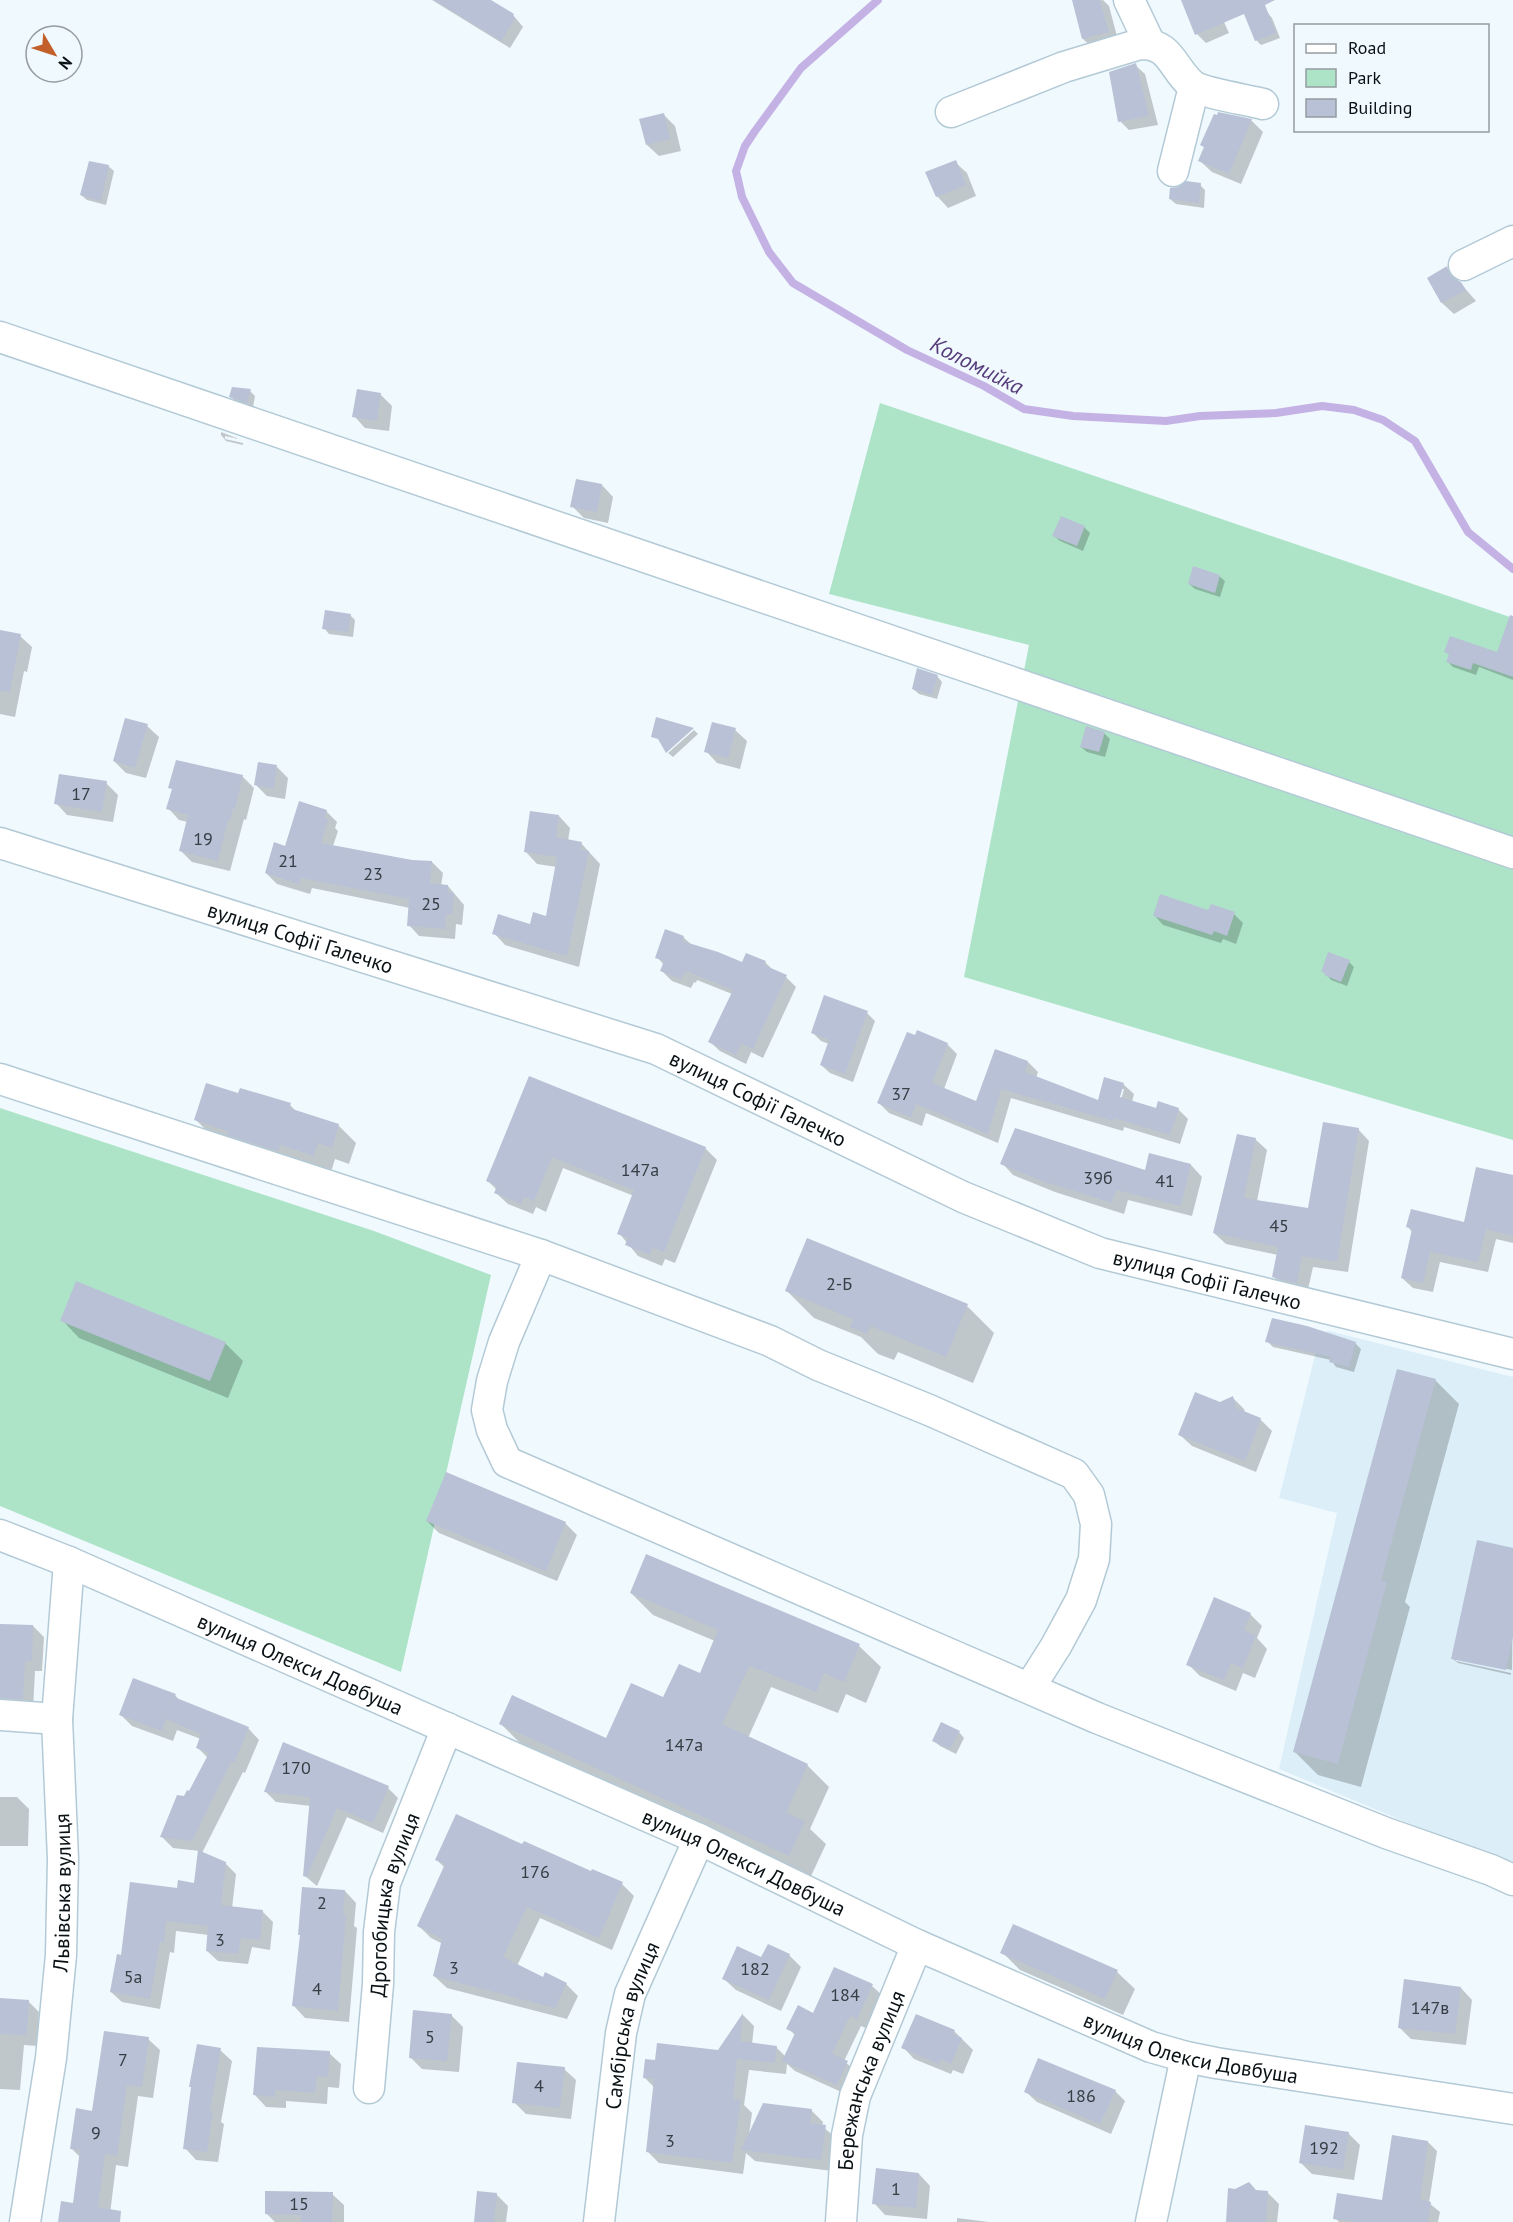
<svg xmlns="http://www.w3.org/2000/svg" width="1513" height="2222" viewBox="0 0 1513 2222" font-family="'PT Sans',sans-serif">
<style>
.built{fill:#dceef8}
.green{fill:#ade4c8}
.shadow{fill:#0003;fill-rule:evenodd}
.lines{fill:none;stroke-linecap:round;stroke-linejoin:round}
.stream{stroke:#c5b2e5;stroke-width:8}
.building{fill:#b8c1d5}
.minor-casing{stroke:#b3cad6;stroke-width:33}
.minor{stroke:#fff;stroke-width:30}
.labels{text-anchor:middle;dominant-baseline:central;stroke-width:4.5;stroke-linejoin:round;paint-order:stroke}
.number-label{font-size:18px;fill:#353d45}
.street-label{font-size:21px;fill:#091115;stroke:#f0f9fe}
.water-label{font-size:22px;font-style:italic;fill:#563c7a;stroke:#f0f9fe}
</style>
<rect width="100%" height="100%" fill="#f0f9fe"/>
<!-- built -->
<path class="built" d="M1329 1331 1513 1377V1867L1279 1769 1337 1513 1279 1498 1321 1332Z"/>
<!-- green -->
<path class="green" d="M880 403 1513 618V1140L964 977 1029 645 829 594Z
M0 1108 374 1231 491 1275 401 1672 0 1506Z"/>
<!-- shadow -->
<path class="shadow" d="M432 0H487L513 15 523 27 510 48Z
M1103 0 1109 6 1119 44 1095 50 1083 39 1073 1Z
M1182 0H1214L1229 33 1206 43 1197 34Z
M1267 12 1272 18 1280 38 1261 45 1256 40Z
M1135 65 1145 74 1158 125 1129 130 1120 121Z
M663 114 675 126 681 151 659 156 647 145Z
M1219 114 1252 121 1263 132 1241 184 1212 172 1200 161Z
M955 162 967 173 976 196 948 208 937 196Z
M108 166 114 171 106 205 87 200 81 195Z
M1200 185 1205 190 1204 208 1176 204 1170 199Z
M1447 268 1476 301 1454 314 1442 303 1429 278Z
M250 391 255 396 253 407 236 402 231 396Z
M381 395 392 406 389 431 365 428 354 416Z
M221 432 239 439 225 436V439L243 443V445L226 441 221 435Z
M602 485 613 497 608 523 584 518 572 506Z
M1084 527 1090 533 1083 551 1060 541 1054 536Z
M1219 576 1225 581 1220 597 1195 589 1189 584Z
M350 615 355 620 353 637 329 634 324 628Z
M0 636H20L32 647 27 672 24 671 15 717 0 714Z
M1446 652 1513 654V680L1479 667 1476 675 1453 667 1448 662 1450 655Z
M937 676 942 682 937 699 919 694 913 689Z
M147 726 159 737 146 778 126 773 114 761Z
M694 730 698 734 673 757 668 753Z
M735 730 747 741 740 769 717 763 706 751Z
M1104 733 1110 739 1105 757 1087 752 1081 747Z
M277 767 288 778 285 799 267 796 256 785Z
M242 776 254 788 246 820 244 819 230 871 192 862 180 850 188 822 179 820 168 808Z
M106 783 118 795 113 822 67 815 56 803Z
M326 811 337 822 335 828 338 831 333 846 412 861 432 862 443 873 441 886H448L464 905 462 925 456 924 455 939 419 936 409 925 410 908 312 888 310 894 277 884 266 873 286 848Z
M559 816 570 828 568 841 581 843 600 864 579 967 505 945 494 933 531 926 547 917 557 867 537 864 526 852Z
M1209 912 1234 914 1243 923 1236 944 1223 939 1221 943 1163 925 1154 915Z
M683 937 693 946 743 964 747 955 765 962 775 972 786 977 796 987 763 1058 751 1052 746 1064 720 1051 710 1042 732 994 697 980 696 983 694 982 691 988 672 981 662 971 664 965 657 957Z
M1349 962 1354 967 1347 986 1331 980 1323 971Z
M867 1013 875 1021 853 1082 830 1073 821 1065 829 1044 821 1041 813 1033Z
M947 1044 957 1054 944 1089 977 1103 1028 1062 1038 1072 1036 1078 1099 1102 1123 1084 1134 1094 1132 1102 1157 1110 1178 1109 1188 1119 1180 1144 1124 1127 1123 1131 1011 1098 998 1143 926 1113 922 1126 889 1113 879 1103ZM1121 1089H1124L1120 1104 1117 1103Z
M529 1078 705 1148 717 1160 675 1263 665 1259 662 1266 638 1256 619 1233 634 1196 563 1168 546 1212 536 1207 533 1214 508 1204 496 1193 497 1190 488 1181Z
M238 1095 290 1105 298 1113 339 1126 356 1143 349 1164 335 1159 331 1172 213 1137 196 1120Z
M1358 1129 1369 1141 1348 1272 1313 1267 1307 1294 1285 1288 1274 1277 1278 1255 1226 1244 1214 1233 1255 1139 1267 1150 1257 1201 1309 1210Z
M1002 1163 1146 1172 1191 1165 1202 1177 1192 1216 1128 1200 1124 1214 1055 1192 1013 1175Z
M1513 1177V1243L1496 1239 1488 1272 1440 1262 1433 1292 1413 1288 1402 1278 1412 1232 1408 1227 1465 1224Z
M808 1240 967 1306 994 1333 973 1383 898 1352 894 1360 878 1354 861 1337 814 1318 787 1291Z
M62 1320 225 1343 243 1361 228 1398 79 1338Z
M1267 1341 1355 1343 1361 1349 1354 1372 1336 1367 1331 1360 1273 1347Z
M1435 1380 1459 1404 1405 1602 1410 1607 1361 1787 1318 1775 1294 1751Z
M1233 1398 1244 1409 1245 1413 1260 1419 1272 1431 1256 1472 1192 1446 1180 1435 1220 1404Z
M427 1521 565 1523 577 1535 557 1581 439 1533Z
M1513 1550 1512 1670 1456 1658V1661L1511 1673V1675L1458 1663 1452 1658Z
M631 1593 859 1646 881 1667 866 1703 846 1694 838 1713 771 1687 748 1738 807 1765 829 1787 810 1829 826 1844 811 1876 522 1745 501 1724 607 1740 701 1675 715 1641 653 1615Z
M1214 1599 1250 1614 1262 1626 1257 1638 1267 1649 1255 1678 1243 1673 1236 1691 1200 1676 1188 1664Z
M33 1626 44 1637 42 1671H35L33 1709 0 1707V1633Z
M175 1695 181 1702 248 1728 259 1740 245 1773 243 1772 202 1853 225 1863 236 1874 232 1908 263 1912 273 1922 270 1950 252 1947 248 1964 218 1961 207 1951 209 1935 176 1931 174 1953 170 1952 160 2009 122 2002 111 1992 122 1956 178 1889 196 1885 200 1851 173 1848 162 1837 185 1798 190 1794 208 1758 197 1747 201 1739 177 1730 173 1741 132 1726 121 1715Z
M959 1732 964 1738 956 1754 940 1746 934 1741Z
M388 1788 398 1798 383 1833 347 1817 317 1886 305 1876 311 1806 276 1802 266 1792Z
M0 1797H17L29 1809 28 1846H0Z
M523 1846 622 1884 634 1896 612 1950 540 1918 517 1966 543 1979 566 1984 578 1996 567 2019 447 1988 434 1976 443 1944 431 1938 419 1926 445 1868 436 1859Z
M345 1891 356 1903 354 1926 357 1928 349 2022 305 2018 294 2006 301 1936 300 1935Z
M769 1946 789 1955 801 1967 781 2011 736 1990 724 1979 762 1959Z
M1002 1952 1117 1972 1135 1989 1123 2015 1020 1970Z
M872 1986 883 1996 868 2029 861 2026 844 2061 858 2073 848 2095 795 2071 787 2064 786 2074 749 2070 744 2105 752 2113 749 2135 811 2110 823 2122 822 2126 836 2138 832 2171 755 2161 746 2153 743 2174 659 2163 647 2151 654 2087 645 2078 657 2061 719 2052 743 2015 754 2026 752 2044 776 2047 786 2057 795 2035 788 2028Z
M1461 1988 1472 2000 1466 2045 1411 2039 1399 2027Z
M0 2000 28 2001 39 2012 37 2046 24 2045 20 2090 0 2089Z
M451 2015 463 2027 459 2072 422 2069 410 2057Z
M954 2031 973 2050 963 2074 953 2070 951 2074 914 2059 903 2047Z
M148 2039 160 2050 153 2098 138 2096 128 2167 116 2165 110 2214 117 2222H60L74 2205 80 2157 72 2149 93 2112Z
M220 2050 232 2061 221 2122 224 2124 218 2162 196 2160 185 2148Z
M329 2053 341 2064 339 2088 328 2087 327 2104 286 2101V2108L266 2107 255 2095Z
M564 2069 576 2080 571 2119 526 2114 514 2102Z
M1115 2091 1125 2101 1111 2134 1037 2102 1026 2092Z
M1348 2133 1360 2145 1354 2180 1312 2174 1300 2162Z
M1428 2142 1437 2151 1429 2203 1440 2212 1438 2222H1339L1335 2218 1383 2202Z
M919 2174 930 2186 927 2219 885 2215 874 2203Z
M1257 2192H1267L1279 2204 1277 2222H1227Z
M332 2194 344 2205V2222H275L266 2213Z
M496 2194 508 2206 506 2222H475Z
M957 2218 989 2222H957Z"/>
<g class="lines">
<!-- stream -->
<path class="stream" d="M878 0 801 68 755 131 745 146 736 171 742 197 769 252 793 283 907 350 984 386 1024 409 1073 416 1166 421 1200 416 1276 413 1322 406 1354 410 1383 420 1415 441 1468 532 1513 569"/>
</g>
<!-- building -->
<path class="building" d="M434 0H491L514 14 513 16 515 18 501 41Z
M1072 0H1100L1109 32 1082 39Z
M1181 0H1275L1265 5 1276 33 1255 41 1244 14 1195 35Z
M1136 63 1149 116 1118 122 1109 72Z
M1218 112 1252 119 1229 174 1198 161 1204 147 1200 145 1214 114 1217 115Z
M664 113 670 139 646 145 639 119Z
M956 160 966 185 936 197 925 172Z
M89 161 109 165 101 201 80 195Z
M1186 181 1201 183 1199 203 1169 199 1170 188 1178 187Z
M1447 266 1449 273 1454 279 1461 282 1466 290 1441 303 1427 278Z
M232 387 251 389 247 403 229 397Z
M357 389 381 393 377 421 352 417Z
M576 479 602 484 597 512 570 507Z
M1061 516 1085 526 1077 546 1052 536Z
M1193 566 1220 575 1215 593 1188 584Z
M325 610 351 614 348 632 322 629Z
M1510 615 1513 616V677L1473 663 1471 670 1446 662 1449 654 1444 652 1450 636 1497 652Z
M0 630 21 634 10 692 0 691Z
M917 668 938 675 932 695 912 689Z
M656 717 694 728 666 753 658 739 651 737Z
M125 718 148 724 135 768 113 761Z
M712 722 736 728 728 758 704 752Z
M1086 726 1105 732 1099 752 1080 747Z
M176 760 243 775 235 809 233 808 230 821 228 820 218 861 179 851 188 815 166 809 172 789 168 788Z
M258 762 277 765 274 789 254 785Z
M59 774 107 781 102 812 54 804Z
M299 801 327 810 325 818 328 819 321 843 412 860 432 861 430 883 448 885V892L454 893 452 915 446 914 445 929 407 926 409 899 301 878 299 884 265 873 274 842 285 846Z
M530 811 559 815 556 837 582 842 580 850 589 851 567 956 492 934 498 914 530 924 533 912 546 916 557 857 524 852Z
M1160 894 1208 910 1211 904 1235 912 1227 936 1214 931 1212 935 1153 916Z
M665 929 684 936 682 941 718 952 742 962 746 953 766 961 764 965 787 975 753 1049 741 1044 736 1055 708 1042 733 990 687 971 686 974 684 973 681 979 660 971 664 961 655 958Z
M1328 952 1350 960 1341 982 1324 975 1325 973 1321 972Z
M824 995 868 1011 845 1074 820 1065 829 1040 811 1033Z
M917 1030 948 1043 932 1083 976 1101 995 1049 1028 1061 1025 1072 1098 1100 1104 1077 1124 1083 1120 1097 1156 1108 1158 1101 1179 1108 1170 1135 1114 1118 1113 1121 1001 1089 988 1134 916 1104 911 1117 877 1103 907 1032 915 1035Z
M529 1076 706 1147 664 1252 653 1248 650 1255 625 1245 628 1238 617 1234 634 1190 552 1157 534 1201 524 1197 521 1204 494 1193 497 1186 486 1181Z
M206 1083 238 1093 240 1088 291 1103 289 1108 339 1124 332 1148 318 1143 314 1156 280 1145 278 1151 227 1135 228 1131 194 1120Z
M1323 1122 1359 1128 1337 1262 1302 1256 1297 1283 1272 1277 1278 1247 1213 1233 1237 1134 1256 1138 1244 1198 1308 1208Z
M1015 1128 1145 1170 1149 1153 1191 1164 1181 1206 1116 1190 1112 1203 1042 1181 1000 1164Z
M1476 1167 1513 1175V1236L1486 1229 1478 1262 1430 1252 1423 1283 1401 1278 1412 1229 1406 1227 1411 1209 1464 1222Z
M807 1238 968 1304 946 1357 871 1326 867 1334 850 1327 853 1319 785 1291Z
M76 1281 226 1342 210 1381 60 1321Z
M1272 1318 1307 1326 1356 1342 1349 1367 1329 1362 1331 1357 1265 1342Z
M1397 1369 1436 1379 1381 1581 1387 1582 1338 1764 1293 1752Z
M1195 1392 1220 1402 1233 1396 1236 1408 1261 1418 1245 1461 1178 1435Z
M446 1472 566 1522 546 1571 426 1521Z
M1477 1540 1513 1548V1637L1506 1670 1451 1659Z
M646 1554 860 1644 844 1682 824 1673 816 1692 749 1666 722 1724 808 1764 786 1813 805 1821 789 1856 499 1724 512 1695 606 1738 631 1683 663 1697 679 1664 700 1673 718 1630 630 1593Z
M1214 1597 1251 1613 1244 1630 1256 1636 1243 1668 1231 1663 1224 1680 1186 1665Z
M0 1624 33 1625 32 1661H25L23 1699 0 1698Z
M133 1678 176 1694 174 1697 249 1727 234 1763 231 1762 192 1841 160 1837 177 1795 184 1796 187 1790 189 1791 209 1753 196 1748 201 1734 166 1719 162 1731 119 1715Z
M941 1722 960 1731 950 1749 932 1741Z
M283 1742 389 1786 373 1823 337 1808 307 1877 303 1876 310 1797 264 1792Z
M456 1814 522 1844 524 1841 591 1871 592 1869 623 1882 599 1938 527 1907 503 1957 543 1977 545 1972 567 1983 555 2008 433 1976 442 1939 417 1926 445 1864 435 1860Z
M198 1850 226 1862 221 1905 263 1910 260 1940 241 1938 238 1954 206 1951 208 1926 166 1921 164 1943 160 1942 150 1999 110 1992 117 1954 121 1955 130 1882 177 1888 178 1880 194 1883Z
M302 1887 345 1890 343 1915H346L338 2011 292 2006 300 1935H298Z
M1013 1924 1118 1970 1105 1999 1000 1953Z
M768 1944 790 1954 769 2000 722 1979 737 1946 761 1957Z
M834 1967 873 1984 857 2019 850 2016 832 2054 848 2061 837 2085 782 2061 795 2033 786 2029 798 2005 813 2013Z
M1404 1979 1461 1987 1455 2034 1398 2028Z
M0 1998 29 2000 27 2035 0 2034Z
M413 2010 452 2014 447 2061 409 2058Z
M743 2013 740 2041 777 2046 775 2063 737 2059 733 2099 741 2100 732 2163 646 2152 654 2079 643 2078 645 2059 655 2060 657 2043 718 2050Z
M916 2014 955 2030 953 2034 962 2038 951 2064 941 2059 939 2064 901 2048Z
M104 2031 149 2037 142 2087 127 2085 117 2156 105 2154 98 2207 121 2211 120 2222H58L61 2201 73 2203 80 2150 70 2149 76 2108 92 2111Z
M197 2044 221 2048 210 2111H213L207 2152 183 2149 191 2087H189Z
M257 2047 330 2051 328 2077 317 2076 315 2093 275 2090V2097L253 2095Z
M1038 2058 1116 2090 1100 2124 1024 2092Z
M517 2062 565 2067 560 2108 512 2103Z
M763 2103 812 2109 810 2123 826 2125 821 2160 741 2150Z
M1305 2125 1349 2132 1343 2170 1299 2163Z
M1392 2135 1428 2141 1420 2200 1431 2202 1428 2222H1357L1333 2219 1337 2193 1382 2200Z
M876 2168 919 2173 916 2208 872 2204Z
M1249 2182 1256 2190 1268 2191 1266 2222H1226L1228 2188 1235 2189Z
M265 2191 333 2192 332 2222H301V2215L265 2214Z
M477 2191 497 2193 494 2222H474Z"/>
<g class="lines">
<!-- minor casing -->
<g class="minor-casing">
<g id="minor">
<path d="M1129 0 1150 44"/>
<path d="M951 112 1064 67 1140 44C1171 43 1172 68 1192 85 1202 93 1248 100 1263 104"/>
<path d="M1173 171 1194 87"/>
<path d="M1464 265 1513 241"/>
<path d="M0 337 1513 853"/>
<path id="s1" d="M0 843 656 1049 963 1197 1100 1253 1513 1354"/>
<path d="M0 1079 541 1255 770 1341 818 1365 929 1410 1074 1474 1089 1495 1096 1524 1094 1559 1081 1600 1056 1646 1030 1687"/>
<path d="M541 1255 504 1342 492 1381 487 1410 492 1430 507 1462 1097 1718 1386 1833 1491 1870 1513 1880"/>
<path id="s2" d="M0 1535 69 1562 699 1839 917 1945 1151 2047 1186 2057 1216 2063 1513 2109"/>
<path d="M0 1715 57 1719"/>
<path id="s3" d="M369 2088 378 1984 379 1932 385 1883 447 1728"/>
<path id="s4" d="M25 2222 51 2058 61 1955 63 1859 57 1719 69 1562"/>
<path id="s5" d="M599 2222 621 2033 630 1994 699 1839"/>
<path id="s6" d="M841 2222 847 2135 855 2096 917 1945"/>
<path d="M1151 2222 1186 2057"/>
</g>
</g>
<!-- minor -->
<use href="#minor" class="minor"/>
</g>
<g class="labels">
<!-- number labels -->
<g class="number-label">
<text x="81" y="793">17</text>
<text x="203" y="838">19</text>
<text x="288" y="860">21</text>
<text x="373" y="873">23</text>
<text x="431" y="903">25</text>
<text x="901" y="1093">37</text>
<text x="640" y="1169">147а</text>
<text x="1098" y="1177">39б</text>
<text x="1165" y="1180">41</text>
<text x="1279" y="1225">45</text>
<text x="839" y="1283">2-Б</text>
<text x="684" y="1744">147а</text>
<text x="296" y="1767">170</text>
<text x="535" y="1871">176</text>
<text x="322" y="1902">2</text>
<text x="220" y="1939">3</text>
<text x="454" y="1967">3</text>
<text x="755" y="1968">182</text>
<text x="133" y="1976">5а</text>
<text x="317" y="1988">4</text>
<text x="845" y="1994">184</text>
<text x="1430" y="2007">147в</text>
<text x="430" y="2036">5</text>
<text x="123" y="2059">7</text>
<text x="539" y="2085">4</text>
<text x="1081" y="2095">186</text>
<text x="96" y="2132">9</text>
<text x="670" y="2140">3</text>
<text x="1324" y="2147">192</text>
<text x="896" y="2188">1</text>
<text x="299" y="2203">15</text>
</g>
<!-- street labels -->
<g class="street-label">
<text stroke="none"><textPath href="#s1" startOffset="315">вулиця Софії Галечко</textPath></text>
<text stroke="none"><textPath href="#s1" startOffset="801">вулиця Софії Галечко</textPath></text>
<text stroke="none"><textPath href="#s1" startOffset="1287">вулиця Софії Галечко</textPath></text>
<text stroke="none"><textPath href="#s2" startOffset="327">вулиця Олекси Довбуша</textPath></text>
<text stroke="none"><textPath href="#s2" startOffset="813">вулиця Олекси Довбуша</textPath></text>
<text stroke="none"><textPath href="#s4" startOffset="332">Львівська вулиця</textPath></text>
<text stroke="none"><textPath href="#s3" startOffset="186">Дрогобицька вулиця</textPath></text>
<text stroke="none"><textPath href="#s5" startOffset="200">Самбірська вулиця</textPath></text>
<text stroke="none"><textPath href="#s2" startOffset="1299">вулиця Олекси Довбуша</textPath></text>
<text stroke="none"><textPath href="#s6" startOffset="146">Бережанська вулиця</textPath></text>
</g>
<!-- water labels -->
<g class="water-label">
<text transform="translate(977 365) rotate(27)">Коломийка</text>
</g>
</g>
<!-- legend -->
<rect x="1294" y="24" width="195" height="108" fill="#f0f9fe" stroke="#949ca1" stroke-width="1.5"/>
<rect x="1306" y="44" width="30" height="9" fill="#ffffff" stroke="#949ca1" stroke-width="1.5"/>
<text x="1348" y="54" font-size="18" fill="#091115">Road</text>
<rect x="1306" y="69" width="30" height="18" fill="#ade4c8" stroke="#949ca1" stroke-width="1.5"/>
<text x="1348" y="84" font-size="18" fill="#091115">Park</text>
<rect x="1306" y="99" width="30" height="18" fill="#b8c1d5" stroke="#949ca1" stroke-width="1.5"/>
<text x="1348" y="114" font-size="18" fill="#091115">Building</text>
<!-- north arrow -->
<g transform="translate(54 54) rotate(129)"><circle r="28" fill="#f0f9fe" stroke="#949ca1" stroke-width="1.5"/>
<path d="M0-4.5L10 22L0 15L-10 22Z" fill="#c35f2a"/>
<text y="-9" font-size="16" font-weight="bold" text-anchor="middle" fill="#091115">N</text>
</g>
</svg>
